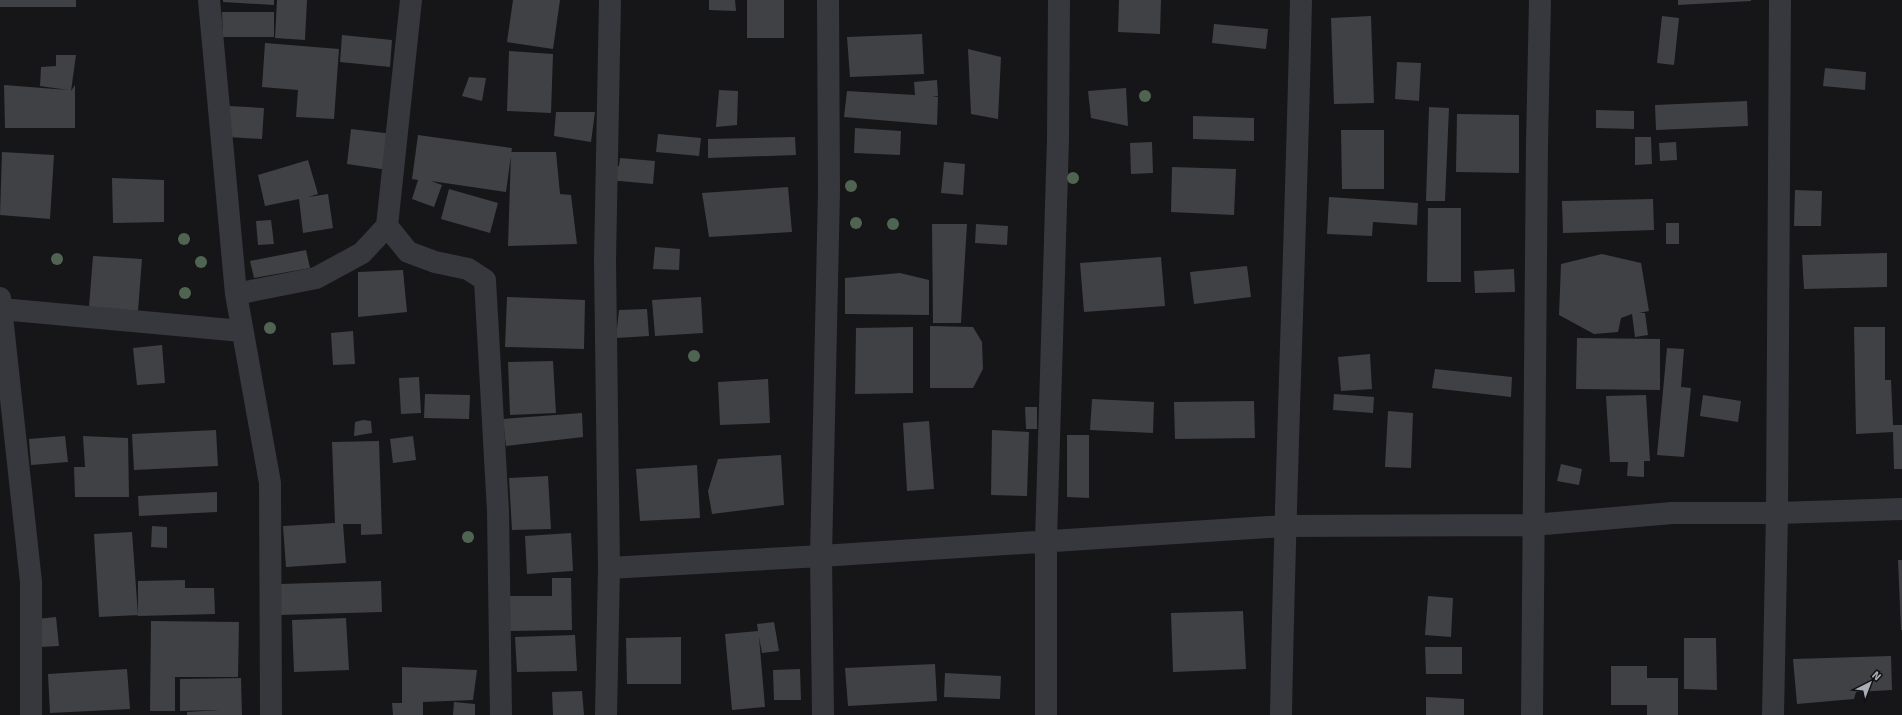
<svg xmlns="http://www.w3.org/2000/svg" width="1902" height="715" viewBox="0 0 1902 715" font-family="Signika,sans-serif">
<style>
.building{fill:#404145}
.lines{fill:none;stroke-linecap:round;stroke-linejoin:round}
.street{stroke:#37383d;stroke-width:22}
.tree{fill:#506452}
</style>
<rect width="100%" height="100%" fill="#161618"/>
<!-- building -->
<path class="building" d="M0 0H76V7H0Z
M223 0H274V5L223 2Z
M277 0H307L305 40 275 38Z
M513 0H560L553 49 507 42Z
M709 0H735L736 11 709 10Z
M747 0H784V38H747Z
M1119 0H1161L1160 34 1118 32Z
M1678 0H1751V1L1678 5Z
M222 12H274V37H223Z
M1371 16 1374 103 1334 104 1331 18Z
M1662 16 1679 18 1674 65 1657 63Z
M1214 24 1268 29 1266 49 1212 43Z
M922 34 924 74 850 77 847 37Z
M342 35 392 40 390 67 340 62Z
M265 43 339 49 334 119 296 117 298 90 262 87Z
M968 49 1001 57 998 119 971 114Z
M509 51 553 54 551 113 507 111Z
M56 55H76L71 91 75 85V128H5L4 85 68 90 40 86 41 67 56 66Z
M1397 62 1421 63 1419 101 1395 99Z
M1825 68 1866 72 1865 90 1823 86Z
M469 77 486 78 482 101 462 96Z
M937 80 938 96 932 97H938L937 125 844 117 847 91 915 95 914 82Z
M1126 88 1128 126 1091 118 1088 91Z
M719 90 738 91 737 125 716 127Z
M1747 101 1748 126 1656 130 1655 105Z
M229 106 264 108 262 139 228 137Z
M1429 107 1449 108 1445 201H1426Z
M1596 110 1634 111V129L1596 128Z
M556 112H595L591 142 554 136Z
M1457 114 1519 115V173L1456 172Z
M1193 116 1254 118V141L1193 139Z
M855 128 901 131 900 155 854 153Z
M351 129 393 134 388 170 347 164Z
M1341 130H1384V189H1342Z
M658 134 701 138 699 156 656 152Z
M418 135 512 148 506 192 431 181 442 185 434 207 412 199 418 180 412 179Z
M795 137 796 155 708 158V139Z
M1635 137H1651L1652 164 1635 165Z
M1152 142 1153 173 1131 174 1130 143Z
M1676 142 1677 160 1660 161 1659 143Z
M2 152 54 155 50 219 0 215Z
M511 152H556L560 194 571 195 577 244 508 246Z
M620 158 655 161 653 184 608 180 610 165 619 166Z
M308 160 318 194 308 197 328 194 333 228 303 233 299 199 265 206 258 175Z
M944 162 965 164 963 195 941 193Z
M1172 167 1236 169 1234 215 1171 212Z
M112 178 164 180V222L113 223Z
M788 187 792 232 709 237 702 193Z
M449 189 498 203 490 233 441 219Z
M1795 190 1822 191 1821 226H1794Z
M1329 197 1418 203 1417 225 1373 222 1372 236 1327 234Z
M1653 199 1654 230 1563 233 1562 201Z
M1428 208H1461V282H1427Z
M271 220 274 244 258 245 256 221Z
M1666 223H1679V244H1666Z
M932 224H967L961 323H933Z
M976 224 1008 226 1007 245 975 243Z
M655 247 680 249 679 270 653 269Z
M306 250 310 268 254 278 250 261Z
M1887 253V287L1804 289 1802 255Z
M1602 254 1641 263 1649 311 1639 313H1645L1648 335 1635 337 1632 314 1621 318 1618 332 1594 334 1559 315 1561 264Z
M93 256 142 259 138 311 89 307Z
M1161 257 1165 306 1084 312 1080 263Z
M1247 266 1251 297 1194 304 1190 272Z
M1514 269 1515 292 1475 293 1474 271Z
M403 270 407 312 358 317V272Z
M900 273 929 280V315L845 314V278Z
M507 297 585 300 584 349 505 347Z
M701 297 703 333 655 336 652 300Z
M647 309 649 336 616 338 619 310Z
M930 326 973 327 982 342 983 369 973 388H930Z
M913 327V393L855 394 856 328Z
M1854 327H1885V380H1891L1893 425H1902V469H1894L1893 432 1856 434Z
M353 331 355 364 333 365 331 333Z
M1577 338 1660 339V390L1576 389Z
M162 345 165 383 137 385 133 348Z
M1667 348 1684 349 1681 387 1691 388 1684 457 1657 455Z
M1370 354 1372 389 1341 391 1338 357Z
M553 361 556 413 510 415 508 362Z
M1435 369 1512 377 1511 397 1432 388Z
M419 377 421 413 401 414 399 378Z
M768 379 770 423 720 425 718 382Z
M425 394 470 395 469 419 424 418Z
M1334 394 1374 397 1373 413 1333 410Z
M1646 395 1650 461H1644V477L1627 476 1628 462H1610L1606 396Z
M1703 395 1741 401 1738 422 1700 416Z
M1092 399 1154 402 1153 433 1090 430Z
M1254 401 1255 438 1175 439 1174 402Z
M1025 407H1037V429H1026Z
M1388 411 1413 413 1411 468 1385 467Z
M582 413 583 437 506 446 503 419Z
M363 420 371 421 372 433 354 436 355 422Z
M929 421 934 489 907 491 903 423Z
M216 430 218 466 134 470 132 434Z
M992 430 1029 432 1027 496 991 495Z
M1067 435H1089V498L1067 497Z
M65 436 68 462 31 465 29 439Z
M83 436 128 438 129 497H75L74 467H85Z
M413 436 416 460 393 463 390 439Z
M379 441 382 534 361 535V524H343L346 563 286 567 283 526 335 523 332 442Z
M781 455 784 505 712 514 708 491 718 459Z
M1561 464 1582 469 1579 485 1557 481Z
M697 465 700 518 640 521 636 469Z
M548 476 551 529 512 530 509 478Z
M217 492V512L139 516 138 496Z
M152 526 167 527V548L151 547Z
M132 532 138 615 99 617 94 534Z
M571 533 573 571 527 574 525 536Z
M1898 560H1902V630H1901Z
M552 578H571L572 630 508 631 507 596H552Z
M185 580V588H214L215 614 138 616V581Z
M381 581 382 612 280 615 279 584Z
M1428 596 1453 598 1451 637 1425 635Z
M1243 611 1246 669 1173 672 1171 613Z
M56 617 59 646 40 647 37 619Z
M346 618 349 670 294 672 292 620Z
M151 621 239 622 238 677H175V711H150Z
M774 622 779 651 762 653 759 637 765 707 732 710 725 634 758 631 757 624Z
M575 635 577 671 517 672 515 637Z
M681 637V684H627L626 638Z
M1684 638H1716L1717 690 1684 689Z
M1425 647H1462V674H1426Z
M1891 656 1892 690 1856 692 1854 699 1797 704 1793 659Z
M935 664 937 701 848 706 845 668Z
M1611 666H1647V678H1678V715H1647V705H1611Z
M402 667 477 670 473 700 423 702V715H393L392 703H402Z
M127 669 130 709 50 713 48 674Z
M800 669 801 700H774L773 670Z
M945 673 1001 676 1000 699 944 697Z
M241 678 242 715H187V712L220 710 180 711V679Z
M582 691 584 715H553L552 692Z
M1426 697 1464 699V715H1426Z
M454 702 475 704V715H453Z"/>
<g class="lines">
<!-- street -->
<path class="street" d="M209 0 236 294 270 483 271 715
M387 226 408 252 435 262 468 269 485 280 498 511 501 715
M236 294 316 278 362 253 387 226 411 0
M0 298 31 582V715
M1 309 242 331
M609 568 821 556 1284 526 1533 525 1672 513H1777L1902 509
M606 715 609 568 605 260 610 0
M823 715 821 556 829 191 828 0
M1046 715V540L1058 139 1059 0
M1281 715C1285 477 1296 238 1301 0
M1532 715 1537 144 1540 0
M1773 715 1777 513 1780 0"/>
</g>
<!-- trees -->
<g class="tree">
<circle cx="1145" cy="96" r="6"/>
<circle cx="1073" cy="178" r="6"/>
<circle cx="851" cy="186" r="6"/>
<circle cx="856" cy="223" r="6"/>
<circle cx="893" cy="224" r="6"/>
<circle cx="184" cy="239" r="6"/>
<circle cx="57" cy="259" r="6"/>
<circle cx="201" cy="262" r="6"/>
<circle cx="185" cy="293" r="6"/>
<circle cx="270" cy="328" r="6"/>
<circle cx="694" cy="356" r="6"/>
<circle cx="468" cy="537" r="6"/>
</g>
<!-- north arrow -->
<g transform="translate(1870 683) rotate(42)" stroke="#111113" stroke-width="3" paint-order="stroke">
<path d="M0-3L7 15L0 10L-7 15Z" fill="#a8adb8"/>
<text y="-6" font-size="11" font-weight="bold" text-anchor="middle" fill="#a8adb8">N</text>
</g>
</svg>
